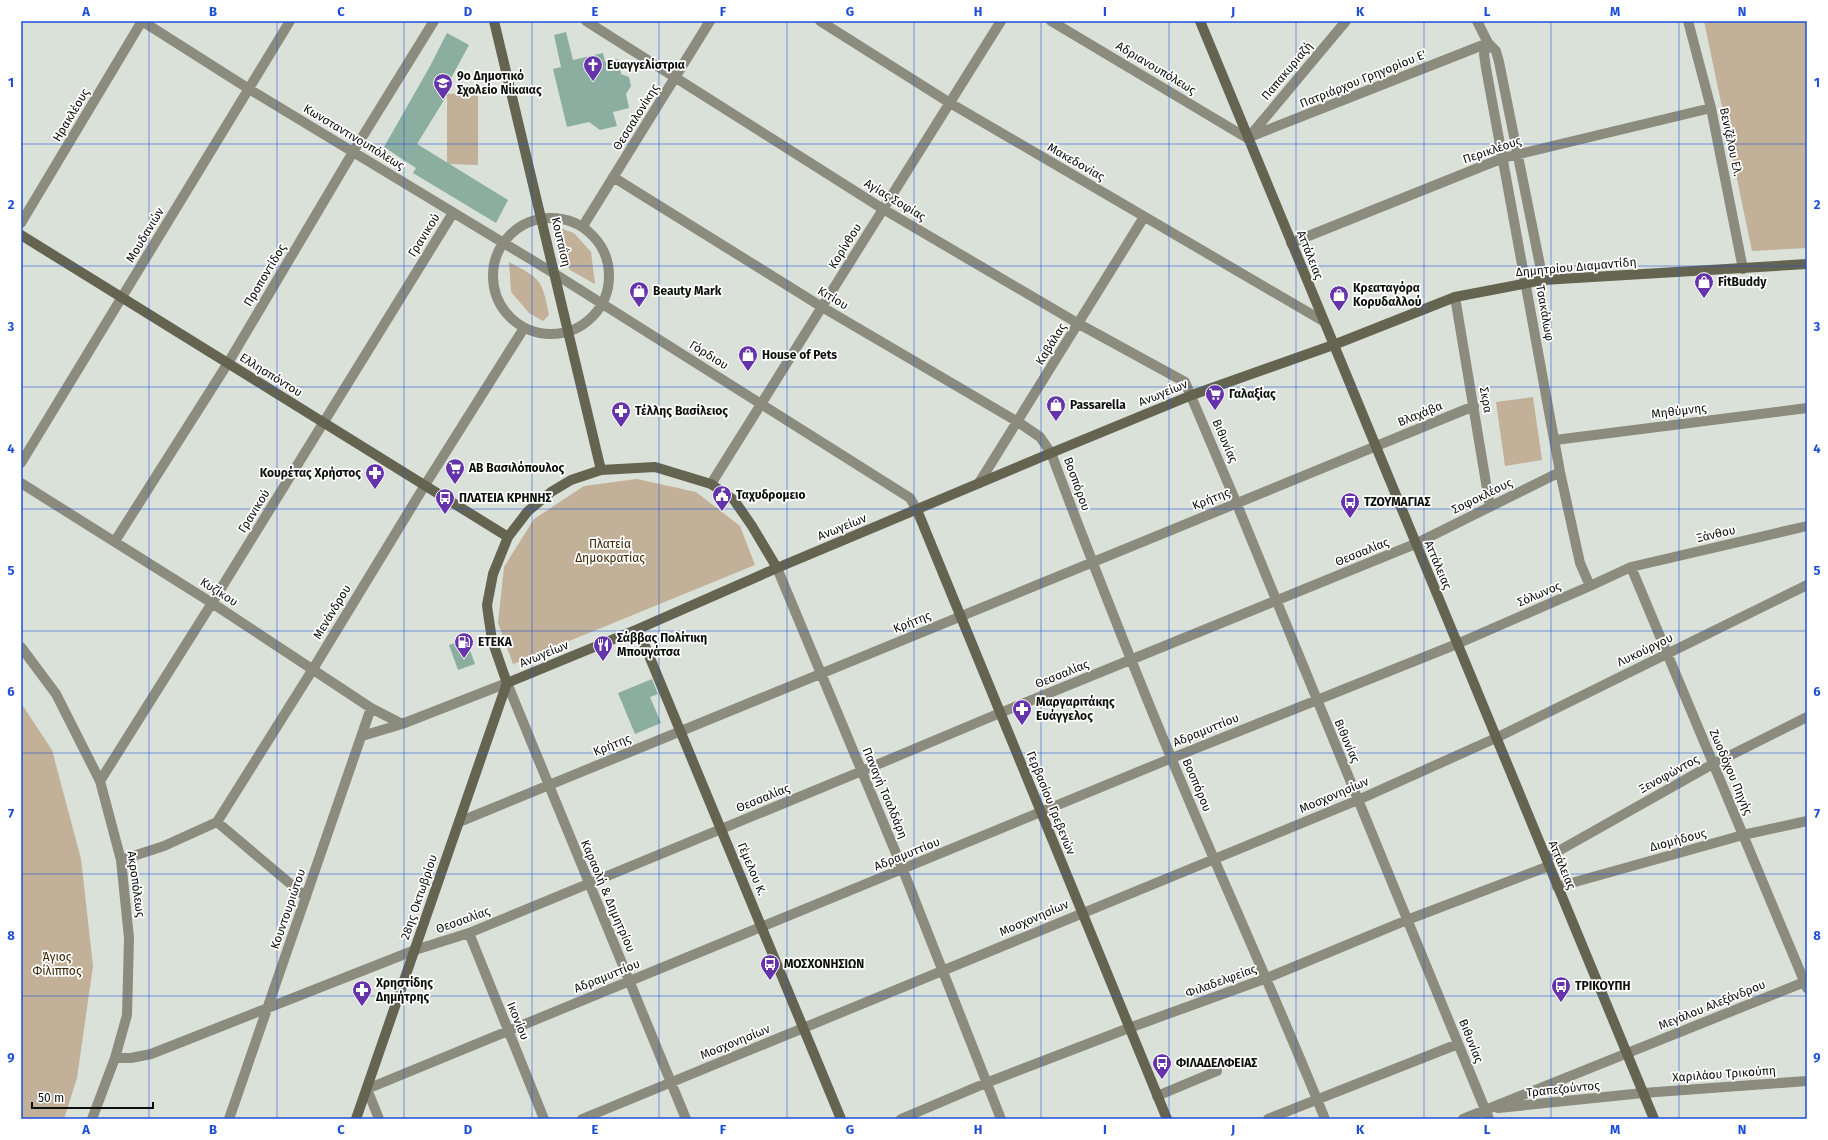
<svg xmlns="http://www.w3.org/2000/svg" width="1828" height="1140" viewBox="0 0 1828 1140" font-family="'Fira Sans',sans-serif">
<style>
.green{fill:#c2b098}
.building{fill:#8baea0}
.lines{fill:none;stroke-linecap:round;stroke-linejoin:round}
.street{stroke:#8b8b7e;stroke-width:10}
.secondary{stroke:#646450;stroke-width:10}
.grid{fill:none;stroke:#1d4ed8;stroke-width:1;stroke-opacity:0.55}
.labels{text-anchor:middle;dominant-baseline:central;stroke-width:3.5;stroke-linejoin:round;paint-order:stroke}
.poi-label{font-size:12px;font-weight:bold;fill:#0d0f0d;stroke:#fff;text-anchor:start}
.street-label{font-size:12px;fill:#0d0f0d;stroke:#fff}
.park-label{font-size:12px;fill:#3b2502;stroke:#fff}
.neatline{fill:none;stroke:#1d4ed8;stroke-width:1.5}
.grid-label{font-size:13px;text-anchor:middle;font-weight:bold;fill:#1d4ed8}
</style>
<rect width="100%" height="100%" fill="#dae1d8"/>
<!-- green -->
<path class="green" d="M1704 21H1807V248L1752 251Z
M478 93V165L447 164V94Z
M557 227 574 233 591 252 595 284 570 270 563 257Z
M509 262C541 279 542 279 549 315L543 321 529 313 511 292Z
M1533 397 1542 460 1505 466 1496 402Z
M637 479 696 492 740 526 755 565 513 664 498 623 504 567 534 519 584 486Z
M21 703 52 750 81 859 93 966 77 1078 64 1119H21Z"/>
<!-- building -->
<path class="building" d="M566 32 573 60 603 53 605 62 618 59 621 74 629 77 631 86 626 94 629 108 613 112 617 126 600 130 589 122 567 127 553 69 561 67 554 35Z
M447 33 469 45 444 91 449 92 417 144 508 200 496 223 413 173 416 168 384 147 429 68Z
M466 639 475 664 458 670 449 645Z
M652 679 658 694 650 697 661 723 635 734 618 693Z"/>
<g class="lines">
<!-- street -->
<path class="street" d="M142 21 249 89 555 274 910 498 917 510
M586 21 883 209 1079 324 1185 382 1236 502 1489 1119
M820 21 950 103 1323 321
M1051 21 1247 138
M1477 21 1488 43 1496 51 1499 62 1543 280
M1688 21 1711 108 1743 269
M1488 43 1484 54 1486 68 1560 472 1580 563 1590 586
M1249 137 1346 21
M1247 138 1488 43
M613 177 822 307 1018 422 1040 437 1051 453C1102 589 1156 725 1214 859 1252 946 1290 1032 1325 1119
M493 276a58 58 0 1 1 116 0a58 58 0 1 1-116 0Z
M21 223 142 21
M583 226 710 21
M1291 243 1503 158 1711 108
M1455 297 1490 507
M1555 440 1807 408
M21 463 290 21
M21 483 212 603 371 708 402 724
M979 483 1144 217
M711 484 1001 21
M115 541 228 363 353 152 434 21
M1631 567 1807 988
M777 568 903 870 1001 1119
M21 647 56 694 100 781 121 860 129 938 127 1015 115 1058 92 1119
M362 736 402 724 507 683 686 1119
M100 781 212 603 453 213
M217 822 306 897
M459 822 1474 406
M1546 858 1713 764 1807 717
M121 860 164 846 217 822 313 669 425 485 524 328
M1557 887 1743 835 1807 821
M469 933 544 1119
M115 1058H131L151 1054 415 950 469 933 862 771 1000 713 1415 544 1560 472
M1157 1096 1217 1071
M1498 1108 1643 1093 1807 1081
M229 1119 371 708
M379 1119 367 1089 1172 758 1457 644 1590 586 1631 567 1807 526
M582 1119 1358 800 1496 738 1807 585
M901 1119 986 1083 1129 1028 1267 978 1407 920 1549 866
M1268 1119 1458 1044
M1463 1119 1807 981"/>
<!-- secondary -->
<path class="secondary" d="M494 21 601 470
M1200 21 1654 1119
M21 235 508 537
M917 510 1167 1119
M638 629 841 1119
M507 683 638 629 777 568 1051 453 1192 395 1336 344 1455 297 1543 280 1807 264
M507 683 492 640 488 613 487 605 493 574 508 537 528 511 551 492 571 480 601 470 655 467 711 484 734 500 752 526 777 568
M356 1119 507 683"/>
</g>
<!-- grid -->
<path class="grid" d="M149 21V1119M277 21V1119M404 21V1119M532 21V1119M659 21V1119M787 21V1119M914 21V1119M1041 21V1119M1169 21V1119M1296 21V1119M1424 21V1119M1551 21V1119M1679 21V1119M21 144H1807M21 266H1807M21 387H1807M21 509H1807M21 631H1807M21 753H1807M21 874H1807M21 996H1807"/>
<!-- icons -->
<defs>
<g id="church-pin" transform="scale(1)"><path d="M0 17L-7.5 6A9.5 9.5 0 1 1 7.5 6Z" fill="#6533aa" stroke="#fff"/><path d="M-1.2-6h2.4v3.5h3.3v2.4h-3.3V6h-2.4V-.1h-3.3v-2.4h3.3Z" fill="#fff"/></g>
<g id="school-pin" transform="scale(1)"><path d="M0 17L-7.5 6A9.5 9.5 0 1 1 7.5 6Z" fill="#6533aa" stroke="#fff"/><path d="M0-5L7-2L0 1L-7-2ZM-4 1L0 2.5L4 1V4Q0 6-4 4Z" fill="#fff"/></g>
<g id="shop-pin" transform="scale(1)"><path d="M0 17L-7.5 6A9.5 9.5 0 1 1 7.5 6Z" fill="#6533aa" stroke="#fff"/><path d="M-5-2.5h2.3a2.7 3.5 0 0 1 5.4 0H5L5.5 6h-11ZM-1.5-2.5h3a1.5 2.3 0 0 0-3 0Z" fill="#fff"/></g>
<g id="supermarket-pin" transform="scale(1)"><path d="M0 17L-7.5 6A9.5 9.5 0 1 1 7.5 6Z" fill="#6533aa" stroke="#fff"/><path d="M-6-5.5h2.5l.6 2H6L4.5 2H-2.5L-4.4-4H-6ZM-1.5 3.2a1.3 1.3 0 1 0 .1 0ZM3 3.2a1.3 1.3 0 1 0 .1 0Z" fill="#fff"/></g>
<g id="pharmacy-pin" transform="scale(1)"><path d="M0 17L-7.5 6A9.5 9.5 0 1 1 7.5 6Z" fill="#6533aa" stroke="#fff"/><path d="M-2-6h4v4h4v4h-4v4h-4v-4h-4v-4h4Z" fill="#fff"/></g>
<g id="civic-pin" transform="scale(1)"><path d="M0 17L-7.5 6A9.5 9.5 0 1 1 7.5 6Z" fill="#6533aa" stroke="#fff"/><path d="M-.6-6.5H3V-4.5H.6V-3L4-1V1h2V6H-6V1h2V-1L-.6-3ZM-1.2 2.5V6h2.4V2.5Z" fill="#fff"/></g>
<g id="bus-pin" transform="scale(1)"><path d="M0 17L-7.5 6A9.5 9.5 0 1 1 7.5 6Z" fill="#6533aa" stroke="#fff"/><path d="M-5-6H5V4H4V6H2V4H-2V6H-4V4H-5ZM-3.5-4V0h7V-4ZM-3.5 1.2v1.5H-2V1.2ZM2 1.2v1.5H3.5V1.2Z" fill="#fff"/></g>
<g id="fuel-pin" transform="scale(1)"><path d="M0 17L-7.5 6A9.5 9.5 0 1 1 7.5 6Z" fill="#6533aa" stroke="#fff"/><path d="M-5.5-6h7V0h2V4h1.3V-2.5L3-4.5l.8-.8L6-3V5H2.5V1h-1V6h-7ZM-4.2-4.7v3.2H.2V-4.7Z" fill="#fff"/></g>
<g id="restaurant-pin" transform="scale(1)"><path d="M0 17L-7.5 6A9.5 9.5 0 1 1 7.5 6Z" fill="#6533aa" stroke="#fff"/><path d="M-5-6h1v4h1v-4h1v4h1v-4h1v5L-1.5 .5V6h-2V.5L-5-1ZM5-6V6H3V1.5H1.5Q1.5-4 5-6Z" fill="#fff"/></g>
</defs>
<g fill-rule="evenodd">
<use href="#church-pin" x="593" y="65"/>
<use href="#school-pin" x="443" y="83"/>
<use href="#shop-pin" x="1704" y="282"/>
<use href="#shop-pin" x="639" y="291"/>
<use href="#shop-pin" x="1339" y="295"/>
<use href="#shop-pin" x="748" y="355"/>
<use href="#supermarket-pin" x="1215" y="394"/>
<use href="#shop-pin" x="1056" y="405"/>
<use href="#pharmacy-pin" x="621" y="411"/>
<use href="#supermarket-pin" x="455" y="468"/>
<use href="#pharmacy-pin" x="375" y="473"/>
<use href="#civic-pin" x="722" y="495"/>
<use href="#bus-pin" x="445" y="498"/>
<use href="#bus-pin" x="1350" y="502"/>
<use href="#fuel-pin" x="464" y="642"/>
<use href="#restaurant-pin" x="603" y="645"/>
<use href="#pharmacy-pin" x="1022" y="709"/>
<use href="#bus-pin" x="770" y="964"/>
<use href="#bus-pin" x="1561" y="986"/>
<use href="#pharmacy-pin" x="362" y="990"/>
<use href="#bus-pin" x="1162" y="1063"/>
</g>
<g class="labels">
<!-- poi labels -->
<g class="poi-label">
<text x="607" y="65">Ευαγγελίστρια</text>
<text x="457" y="76">9o Δημοτικό<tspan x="457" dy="14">Σχολείο Νίκαιας</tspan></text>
<text x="1718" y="282">FitBuddy</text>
<text x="1353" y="288">Κρεαταγόρα<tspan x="1353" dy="14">Κορυδαλλού</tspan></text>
<text x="653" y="291">Beauty Mark</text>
<text x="762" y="355">House of Pets</text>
<text x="1229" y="394">Γαλαξίας</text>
<text x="1070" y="405">Passarella</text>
<text x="635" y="411">Τέλλης Βασίλειος</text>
<text x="469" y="468">ΑΒ Βασιλόπουλος</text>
<text x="361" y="473" text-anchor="end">Κουρέτας Χρήστος</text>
<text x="736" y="495">Ταχυδρομειο</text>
<text x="459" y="498">ΠΛΑΤΕΙΑ ΚΡΗΝΗΣ</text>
<text x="1364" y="502">ΤΖΟΥΜΑΓΙΑΣ</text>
<text x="617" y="638">Σάββας Πολίτικη<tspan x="617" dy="14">Μπουγάτσα</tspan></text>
<text x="478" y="642">ΕΤΕΚΑ</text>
<text x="1036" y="702">Μαργαριτάκης<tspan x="1036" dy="14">Ευάγγελος</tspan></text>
<text x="784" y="964">ΜΟΣΧΟΝΗΣΙΩΝ</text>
<text x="376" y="983">Χρηστίδης<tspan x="376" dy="14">Δημήτρης</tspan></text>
<text x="1575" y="986">ΤΡΙΚΟΥΠΗ</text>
<text x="1176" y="1063">ΦΙΛΑΔΕΛΦΕΙΑΣ</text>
</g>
<!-- street labels -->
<g class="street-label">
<text transform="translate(1156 68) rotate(31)">Αδριανουπόλεως</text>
<text transform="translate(1287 71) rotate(-50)">Παπακυριαζή</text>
<text transform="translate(1363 79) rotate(-22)">Πατριάρχου Γρηγορίου Ε'</text>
<text transform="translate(71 115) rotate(-59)">Ηρακλέους</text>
<text transform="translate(636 117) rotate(-58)">Θεσσαλονίκης</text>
<text transform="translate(354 137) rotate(31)">Κωνσταντινουπόλεως</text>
<text transform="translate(1731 142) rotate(78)">Βενιζέλου Ελ.</text>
<text transform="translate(1492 150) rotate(-19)">Περικλέους</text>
<text transform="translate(1076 162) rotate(30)">Μακεδονίας</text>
<text transform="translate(895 200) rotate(31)">Αγίας Σοφίας</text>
<text transform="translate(145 235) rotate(-59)">Μουδανιών</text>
<text transform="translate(424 235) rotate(-58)">Γρανικού</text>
<text transform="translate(561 242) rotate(77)">Κουταΐση</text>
<text transform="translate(845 246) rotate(-58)">Κορίνθου</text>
<text transform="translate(1310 255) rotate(68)">Αττάλειας</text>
<text transform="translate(1576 267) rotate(-5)">Δημητρίου Διαμαντίδη</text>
<text transform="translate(265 275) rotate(-59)">Προποντίδος</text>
<text transform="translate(833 298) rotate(31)">Κιτίου</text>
<text transform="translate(1545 313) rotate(80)">Τσακάλωφ</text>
<text transform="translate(1051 344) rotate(-58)">Καβάλας</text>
<text transform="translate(709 355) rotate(32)">Γόρδιου</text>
<text transform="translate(271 375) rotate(32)">Ελλησπόντου</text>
<text transform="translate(1163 393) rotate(-22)">Ανωγείων</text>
<text transform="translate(1486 400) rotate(80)">Σκρα</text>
<text transform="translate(1679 411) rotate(-7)">Μηθύμνης</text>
<text transform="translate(1420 414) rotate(-22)">Βλαχάβα</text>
<text transform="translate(1225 441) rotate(67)">Βιθυνίας</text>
<text transform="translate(1077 484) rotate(70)">Βοσπόρου</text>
<text transform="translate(1482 496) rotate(-26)">Σοφοκλέους</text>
<text transform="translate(1211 499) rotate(-22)">Κρήτης</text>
<text transform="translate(254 511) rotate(-58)">Γρανικού</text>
<text transform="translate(842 527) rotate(-22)">Ανωγείων</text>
<text transform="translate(1716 534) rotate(-13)">Ξάνθου</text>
<text transform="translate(1362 552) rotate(-22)">Θεσσαλίας</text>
<text transform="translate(1438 565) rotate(67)">Αττάλειας</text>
<text transform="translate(219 592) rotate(33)">Κυζίκου</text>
<text transform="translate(1539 594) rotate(-23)">Σόλωνος</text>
<text transform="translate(332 612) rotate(-59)">Μενάνδρου</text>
<text transform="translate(912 622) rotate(-22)">Κρήτης</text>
<text transform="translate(1645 650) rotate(-26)">Λυκούργου</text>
<text transform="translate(544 654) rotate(-22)">Ανωγείων</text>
<text transform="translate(1062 674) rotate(-22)">Θεσσαλίας</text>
<text transform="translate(1206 730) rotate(-22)">Αδραμυττίου</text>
<text transform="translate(1347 741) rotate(67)">Βιθυνίας</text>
<text transform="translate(612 745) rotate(-22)">Κρήτης</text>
<text transform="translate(1731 772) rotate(67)">Ζωοδόχου Πηγής</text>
<text transform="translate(1669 774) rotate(-29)">Ξενοφώντος</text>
<text transform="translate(1197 785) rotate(67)">Βοσπόρου</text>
<text transform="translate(885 793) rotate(67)">Παναγή Τσαλδάρη</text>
<text transform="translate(1334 795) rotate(-23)">Μοσχονησίων</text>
<text transform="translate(763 798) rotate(-22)">Θεσσαλίας</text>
<text transform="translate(1051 803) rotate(68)">Γερβασίου Γρεβενών</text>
<text transform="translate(1678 840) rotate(-15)">Διομήδους</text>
<text transform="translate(907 854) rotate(-22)">Αδραμυττίου</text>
<text transform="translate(1562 865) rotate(67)">Αττάλειας</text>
<text transform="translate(752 869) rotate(67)">Γέμελου Κ.</text>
<text transform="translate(136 884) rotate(82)">Ακροπόλεως</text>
<text transform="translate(608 896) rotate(67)">Καραολή &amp; Δημητρίου</text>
<text transform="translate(419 897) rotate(-71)">28ης Οκτωβρίου</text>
<text transform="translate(288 909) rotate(-71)">Κουντουριώτου</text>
<text transform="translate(1034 918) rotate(-23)">Μοσχονησίων</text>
<text transform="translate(463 920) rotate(-20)">Θεσσαλίας</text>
<text transform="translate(607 976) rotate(-22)">Αδραμυττίου</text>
<text transform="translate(1221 981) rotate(-20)">Φιλαδελφείας</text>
<text transform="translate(1712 1005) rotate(-22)">Μεγάλου Αλεξάνδρου</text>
<text transform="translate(518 1021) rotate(68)">Ικονίου</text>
<text transform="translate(1471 1041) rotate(68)">Βιθυνίας</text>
<text transform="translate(735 1042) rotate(-22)">Μοσχονησίων</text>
<text transform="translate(1724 1074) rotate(-4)">Χαριλάου Τρικούπη</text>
<text transform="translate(1563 1089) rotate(-6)">Τραπεζούντος</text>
</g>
<!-- park labels -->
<g class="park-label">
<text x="610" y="544">Πλατεία<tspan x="610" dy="14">Δημοκρατίας</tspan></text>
<text x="57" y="957">Άγιος<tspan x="57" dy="14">Φίλιππος</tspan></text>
</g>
</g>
<!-- border -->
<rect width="1828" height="1140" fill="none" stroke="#ffffff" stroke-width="44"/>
<!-- scale -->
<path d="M32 1102v6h121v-6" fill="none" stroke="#0d0f0d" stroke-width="2"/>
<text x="38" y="1102" font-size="12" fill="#0d0f0d" stroke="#ffffff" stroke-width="3" paint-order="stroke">50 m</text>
<rect x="22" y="22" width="1784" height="1096" class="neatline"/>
<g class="grid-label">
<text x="86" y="16">A</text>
<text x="213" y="16">B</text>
<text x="341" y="16">C</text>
<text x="468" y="16">D</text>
<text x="595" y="16">E</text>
<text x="723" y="16">F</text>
<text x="850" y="16">G</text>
<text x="978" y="16">H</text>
<text x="1105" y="16">I</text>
<text x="1233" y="16">J</text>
<text x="1360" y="16">K</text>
<text x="1487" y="16">L</text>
<text x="1615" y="16">M</text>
<text x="1742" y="16">N</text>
<text x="11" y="87">1</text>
<text x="1817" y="87">1</text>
<text x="11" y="209">2</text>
<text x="1817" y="209">2</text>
<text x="11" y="331">3</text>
<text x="1817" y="331">3</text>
<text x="11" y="453">4</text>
<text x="1817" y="453">4</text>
<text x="11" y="575">5</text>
<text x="1817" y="575">5</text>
<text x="11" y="696">6</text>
<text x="1817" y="696">6</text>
<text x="11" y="818">7</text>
<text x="1817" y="818">7</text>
<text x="11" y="940">8</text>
<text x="1817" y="940">8</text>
<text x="11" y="1062">9</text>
<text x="1817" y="1062">9</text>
<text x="86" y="1134">A</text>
<text x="213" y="1134">B</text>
<text x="341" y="1134">C</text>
<text x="468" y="1134">D</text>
<text x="595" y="1134">E</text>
<text x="723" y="1134">F</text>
<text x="850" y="1134">G</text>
<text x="978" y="1134">H</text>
<text x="1105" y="1134">I</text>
<text x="1233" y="1134">J</text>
<text x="1360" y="1134">K</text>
<text x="1487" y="1134">L</text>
<text x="1615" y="1134">M</text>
<text x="1742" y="1134">N</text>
</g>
</svg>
